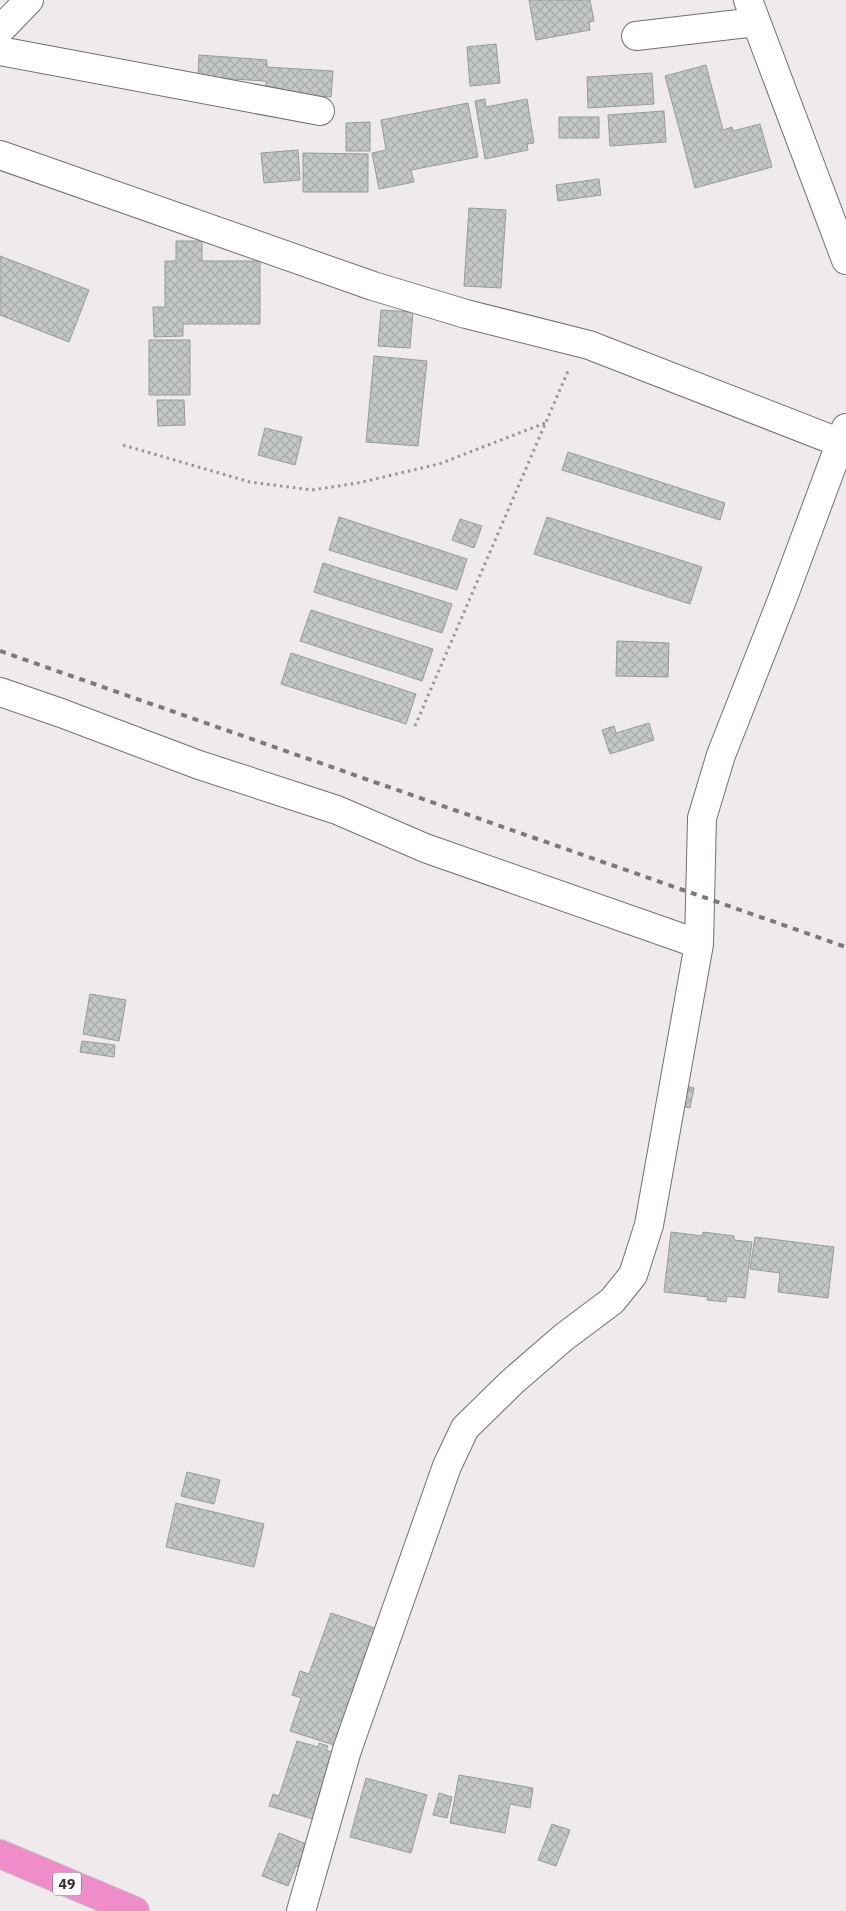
<svg xmlns="http://www.w3.org/2000/svg" width="846" height="1911" viewBox="0 0 846 1911" font-family="'IBM Plex Sans',sans-serif">
<style>
.building{fill:url(#building-cross-hatch);stroke:#979b99}
.lines{fill:none;stroke-linecap:round;stroke-linejoin:round}
.minor-casing{stroke:#726f71;stroke-width:30}
.trunk-casing{stroke:#c8c8c8;stroke-width:30}
.path{stroke:#989596;stroke-width:3;stroke-dasharray:2.5 4;stroke-linecap:butt}
.minor{stroke:#fff;stroke-width:28}
.trunk{stroke:#ef8cca;stroke-width:28}
.rail{stroke:#7b797a;stroke-width:4;stroke-dasharray:6 6;stroke-linecap:butt}
.labels{text-anchor:middle;dominant-baseline:central;stroke-width:5;stroke-linejoin:round;paint-order:stroke}
.shield{fill:#fcf8fa;stroke:#6b686a;stroke-width:1}
.shield-label{font-size:14px;font-weight:bold;fill:#2d2b2c}
</style>
<defs>
<pattern id="building-cross-hatch" width="8" height="8" patternUnits="userSpaceOnUse" patternTransform="scale(1.25)"><rect width="8" height="8" fill="#c3c7c5"/><path d="M0 0l8 8M0 8l8-8" fill="none" stroke="#a8aba9"/></pattern>
</defs>
<rect width="100%" height="100%" fill="#efebed"/>
<!-- building -->
<path class="building" d="M529 0H590L594 21 589 22 590 30 536 40Z
M496 44 500 83 470 86 467 47Z
M199 55 267 60V67L333 71 331 97 266 92V81L198 77Z
M706 65 723 130 732 127 733 131 760 124 772 167 695 188 665 76Z
M652 73 654 104 588 108 587 77Z
M485 99 486 107 527 99 534 143 527 144 528 150 485 159 475 101Z
M468 103 478 157 411 170 414 182 379 189 372 153 386 150 381 120Z
M664 111 666 142 610 146 608 115Z
M559 117H599V138H559Z
M370 122V151H346V123Z
M298 150 300 180 264 183 261 153Z
M303 153 368 154V192H303Z
M599 179 601 195 558 201 556 185Z
M469 208 506 210 501 288 464 286Z
M176 241H202V261H260V324H183V336L154 337 153 307H165V261H176Z
M0 256 89 290 69 342 0 315Z
M381 310 413 312 410 348 378 346Z
M149 340H190V395H149Z
M374 356 427 361 418 446 366 442Z
M157 400H184L185 425 158 426Z
M265 428 302 437 295 465 258 455Z
M568 452 725 503 720 520 562 470Z
M339 517 467 559 457 590 329 550Z
M547 517 702 567 690 604 534 554Z
M460 519 482 526 474 548 452 540Z
M323 563 452 604 442 633 314 592Z
M311 610 433 649 422 681 300 641Z
M617 641 669 643 668 677 616 676Z
M291 653 416 694 406 724 281 684Z
M649 723 654 740 610 754 602 730 614 726 616 733Z
M90 994 126 1000 119 1041 83 1034Z
M82 1041 115 1045 114 1057 80 1052Z
M686 1086 694 1088 690 1108 682 1106Z
M671 1232 702 1236 703 1232 734 1236V1240L752 1242 745 1298 727 1296 726 1302 707 1300 708 1297 664 1292Z
M755 1237 834 1247 828 1298 778 1292 780 1273 750 1269Z
M187 1472 220 1480 214 1504 181 1496Z
M176 1503 264 1524 254 1567 166 1547Z
M331 1613 375 1628 334 1745 290 1731 301 1698 292 1695 300 1671 309 1674Z
M297 1741 318 1747 319 1743 328 1746 326 1750 334 1753 313 1819 269 1806 273 1794 279 1796Z
M459 1775 533 1788 530 1808 510 1804 505 1833 450 1823Z
M366 1778 427 1795 411 1853 350 1837Z
M439 1793 452 1797 447 1818 433 1815Z
M552 1824 570 1830 556 1866 538 1860Z
M279 1833 309 1845 301 1868 296 1866 288 1886 262 1876Z"/>
<g class="lines">
<!-- minor casing -->
<g class="minor-casing">
<path id="minor" d="M748 0 846 260
M0 30 29 0
M636 36 756 22
M0 51 320 111
M0 155 373 286 466 314 589 345 846 445
M0 692 61 713 199 765 337 810 425 848 699 944
M301 1911 347 1750 447 1466 465 1428 512 1382 564 1337 612 1301 633 1275 649 1225 699 944 702 818 721 755 782 600 846 428"/>
</g>
<!-- trunk casing -->
<g class="trunk-casing">
<path id="trunk" d="M0 1854 135 1911"/>
</g>
<!-- path -->
<path class="path" d="M123 445 250 482 312 490 358 483 439 464 545 423
M415 726 568 371"/>
<!-- minor -->
<use href="#minor" class="minor"/>
<!-- trunk -->
<use href="#trunk" class="trunk"/>
<!-- rail -->
<path class="rail" d="M0 651 846 947"/>
</g>
<g class="labels">
<!-- shield labels -->
<rect class="shield" x="53" y="1872.5" width="28" height="23" rx="4"/>
<g class="shield-label">
<text x="67" y="1884">49</text>
</g>
</g>
</svg>
